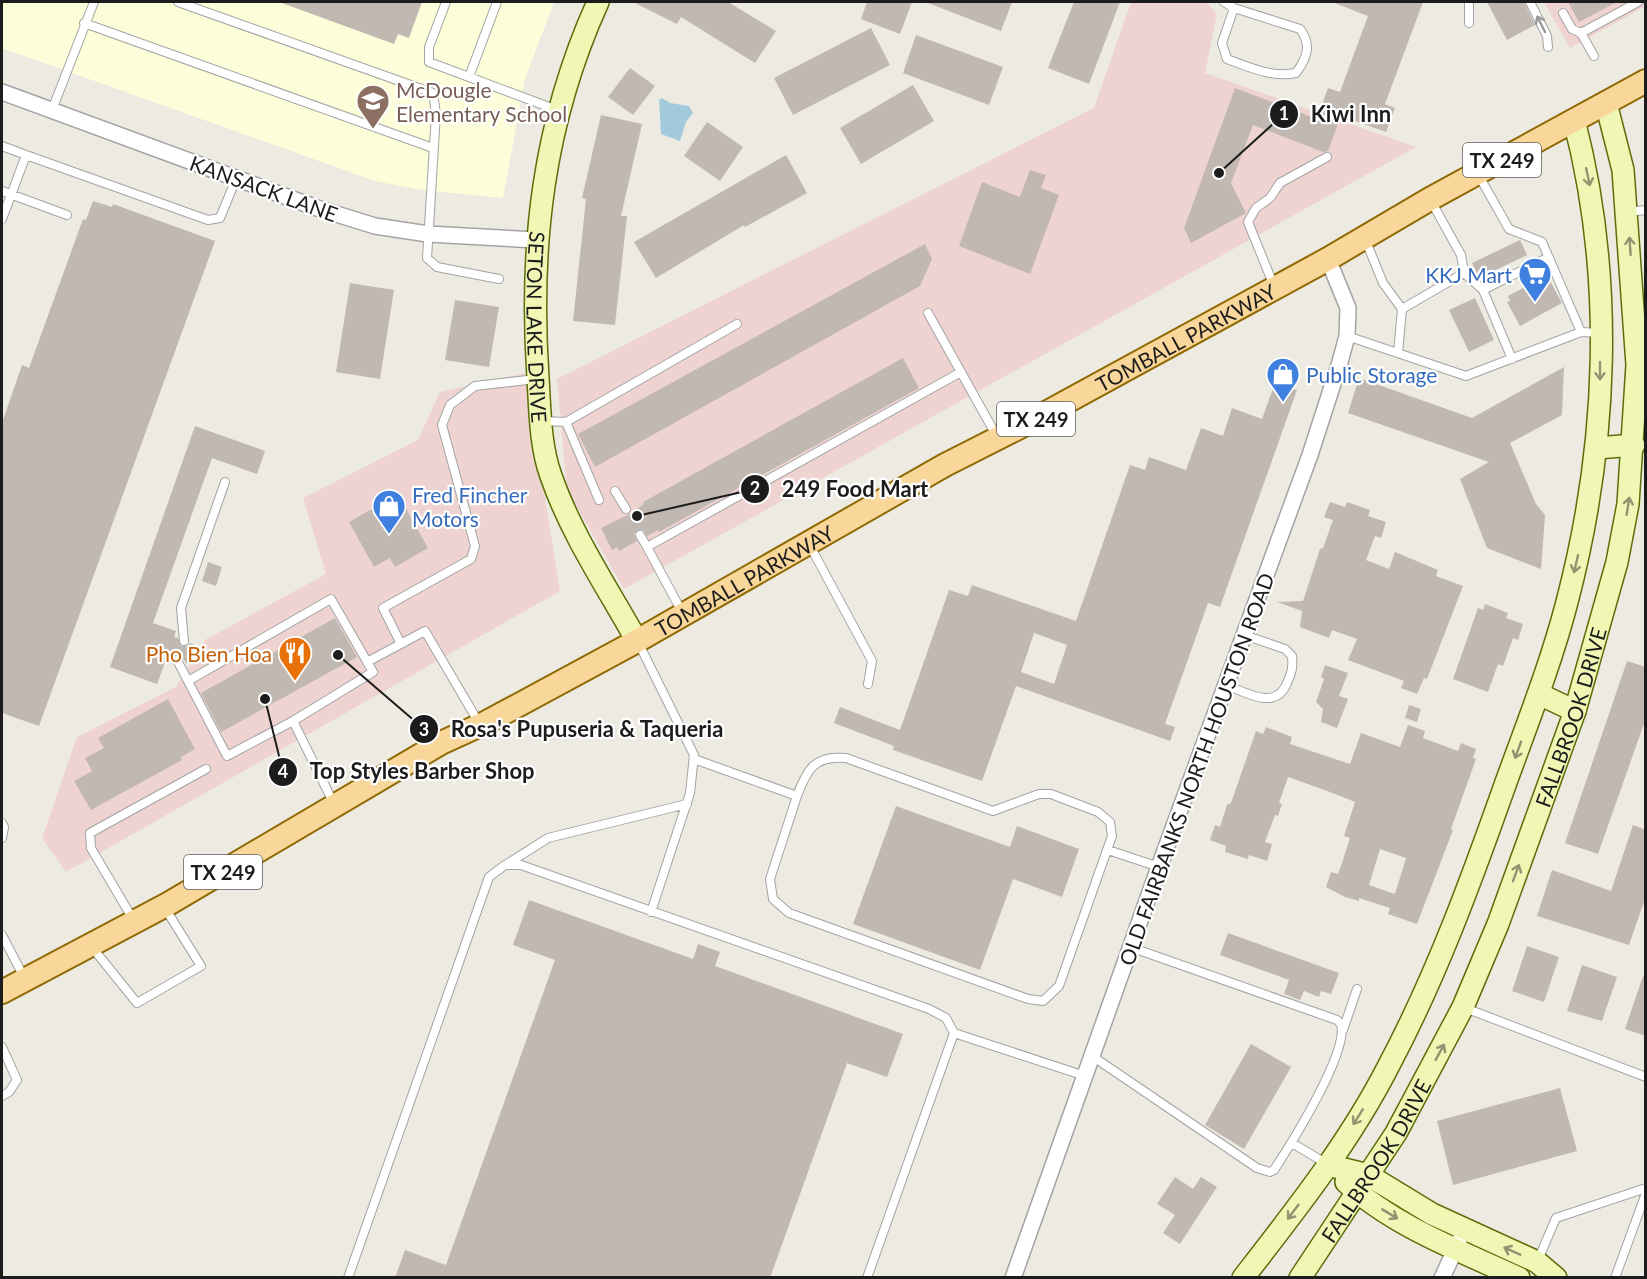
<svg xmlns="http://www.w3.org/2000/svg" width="1647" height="1279" viewBox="0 0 1647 1279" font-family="Lato,sans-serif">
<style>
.commercial{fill:#eed3d0}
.education{fill:#fcfed9}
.water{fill:#a2cada}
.building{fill:#c1b9b1;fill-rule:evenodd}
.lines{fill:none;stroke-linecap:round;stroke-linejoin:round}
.lane-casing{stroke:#a3a3a3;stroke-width:10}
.street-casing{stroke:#a3a3a3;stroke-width:18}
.secondary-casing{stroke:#5c6e07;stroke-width:24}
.primary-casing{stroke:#8f6a04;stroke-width:26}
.lane{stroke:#fff;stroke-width:8}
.street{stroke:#fff;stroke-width:15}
.secondary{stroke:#f0f7b5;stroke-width:21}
.primary{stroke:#f9d69a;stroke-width:22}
.oneway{stroke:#999}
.oneway2{stroke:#919470}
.labels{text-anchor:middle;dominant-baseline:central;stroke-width:4.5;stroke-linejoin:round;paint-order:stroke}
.shield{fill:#fff;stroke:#606060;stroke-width:1.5}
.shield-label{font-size:20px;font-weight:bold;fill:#1c1c1c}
.education-label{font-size:21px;fill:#785e54;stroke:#fff;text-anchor:start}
.street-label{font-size:21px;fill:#1c1c1c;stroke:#fff}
.shop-label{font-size:21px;fill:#366cbe;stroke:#fff;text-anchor:start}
.food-label{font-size:21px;fill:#c56008;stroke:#fff;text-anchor:end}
.leader{fill:none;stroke:#1c1c1c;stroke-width:2}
.callout-dot{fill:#1c1c1c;stroke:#fff;stroke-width:2}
.mark-label{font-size:18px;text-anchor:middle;font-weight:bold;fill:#fff}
.callout-label{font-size:22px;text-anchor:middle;font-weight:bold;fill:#1c1c1c;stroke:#fff;stroke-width:4.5;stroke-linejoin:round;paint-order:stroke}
</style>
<rect width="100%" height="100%" fill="#edeae1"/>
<!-- commercial -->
<path class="commercial" d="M1131 2H1206L1217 14 1205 73 1416 147 624 589 567 490 557 379 1094 108Z
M1544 2H1645L1646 6 1570 48Z
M525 373 560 591 66 872 42 838 77 737 176 687 205 640 326 574 303 498 418 440 440 392Z"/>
<!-- education -->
<path class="education" d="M2 2H554L525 79 503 198 421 190 375 181 2 48Z"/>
<!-- water -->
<path class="water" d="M662 98 670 103 689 106 693 113 686 122 680 141 661 134 659 100Z"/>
<!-- building -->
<path class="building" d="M279 2H422L409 38 398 34 394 44Z
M633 2H728L776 31 755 63 681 17 677 24Z
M867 2H912L900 34 861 19Z
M925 2H1012L1001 31Z
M1074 2H1120L1089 84 1048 68Z
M1332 2H1423L1385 104 1395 108 1386 132 1341 116 1328 151 1323 152 1253 125 1231 183 1246 213 1191 243 1184 228 1235 88 1317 119 1328 88 1340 92 1368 16Z
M1487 2H1524L1535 25 1507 40Z
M1568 2H1617L1579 22Z
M871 28 890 65 793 115 774 78Z
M916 35 1003 67 989 105 903 73Z
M630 68 655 86 633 115 608 97Z
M913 85 934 121 861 164 840 128Z
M601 115 642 124 621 216H627L615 325 573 321 586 199 582 198Z
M707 122 743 147 720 181 684 156Z
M786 155 807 193 745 227 744 225 656 278 634 242Z
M1030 170 1046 175 1041 188 1059 195 1030 274 959 246 982 182 1020 197Z
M93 201 112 207 113 204 215 241 39 726 2 713V423L22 365 29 368 83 219 86 220Z
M1520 240 1527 255 1479 278 1472 263Z
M925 244 932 259 920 286 595 467 578 434Z
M1542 278 1544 282 1549 279 1562 303 1520 326 1507 302 1510 301 1508 296Z
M350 283 394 290 380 379 336 372Z
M1475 298 1494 340 1469 352 1449 310Z
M455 300 499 307 489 367 445 360Z
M903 358 919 388 659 532 658 530 647 536 643 530H638L634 534 637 541 619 551 617 547 612 550 601 528 630 514 644 504 643 502Z
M1564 367 1562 415 1510 443 1536 504 1545 515 1541 569 1487 548 1460 479 1489 462 1348 413 1359 378 1472 418Z
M1275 383 1297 390 1220 607 1208 603 1165 724 1175 727 1170 741 1016 686 982 781 893 750 894 746 834 723 840 707 900 730 949 590 968 596 972 585 1076 621 1130 465 1145 470 1149 457 1186 470 1201 428 1223 436 1232 408 1262 419ZM1034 633 1067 645 1054 684 1021 672Z
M195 426 265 451 257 474 212 458 153 623 176 631 174 637 178 638 181 646H187L190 643 194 644 187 664 180 655 175 654 171 658 167 657 157 684 110 667Z
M1330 502 1345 507 1347 502 1370 510 1368 516 1386 522 1381 538 1375 536 1366 560 1389 569 1395 552 1438 570 1436 576 1463 586 1427 679 1424 678 1417 694 1401 688 1404 681 1348 660 1357 639 1332 630 1329 638 1300 627 1302 611 1277 602 1303 601 1320 549 1323 548 1333 520 1324 517Z
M379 505 385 515 404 505 428 548 395 567 390 558 374 567 349 522Z
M208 562 222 567 216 586 202 581Z
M1485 604 1508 613 1506 618 1523 624 1518 640 1513 638 1503 666 1498 664 1488 692 1453 679 1478 608 1483 610Z
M335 618 357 657 221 732 201 693Z
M1627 661 1646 667V718L1598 854 1565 843Z
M1325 665 1348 673 1339 696 1348 699 1337 728 1321 722 1323 709 1316 702 1324 679 1321 677Z
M168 699 195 749 181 757 182 760 91 810 74 781 92 771 85 758 104 748 98 738Z
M1409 705 1421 709 1417 722 1405 718Z
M1408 725 1425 731 1423 738 1458 751 1461 743 1476 749 1473 758 1476 759 1451 829 1453 830 1417 924 1388 914 1390 908 1359 898V901L1345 897 1326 887 1331 872 1338 874 1341 866 1350 838 1344 836 1355 802 1330 792 1288 777 1279 803 1282 804 1278 816 1275 815 1265 842 1272 844 1267 861 1249 855 1248 859 1225 852 1226 846 1210 840 1215 825 1220 827 1227 805 1231 803 1256 731 1263 734 1266 727 1292 737 1290 744 1350 764 1361 733 1400 747ZM1380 849 1406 858 1395 894 1369 885Z
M896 806 1010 847 1017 826 1079 849 1062 897 1013 879 980 970 853 924Z
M1633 825 1646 830V896L1629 945 1537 916 1552 870 1611 891Z
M529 900 693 959 698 944 720 952 715 966 903 1034 887 1077 847 1063 770 1278H395L405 1250 446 1265 555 960 513 945Z
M1228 933 1339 973 1331 994 1321 991 1319 997 1304 991 1300 1000 1284 994 1289 980 1220 955Z
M1527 946 1559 957 1544 1002 1512 991Z
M1582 965 1617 977 1602 1021 1567 1011Z
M1643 976 1646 977V1036L1625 1029Z
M1251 1044 1291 1067 1244 1149 1205 1125Z
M1560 1088 1577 1151 1453 1185 1437 1121Z
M1175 1177 1193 1189 1201 1177 1217 1187 1180 1244 1163 1233 1175 1215 1157 1204Z"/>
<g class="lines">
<!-- lane casing -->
<g class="lane-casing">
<path id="lane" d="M178 2 433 93 436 114 427 258 437 267 499 279
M446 2 429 47V62L557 110
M1224 2 1234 8 1300 29C1312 45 1307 58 1296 73 1272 78 1249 67 1227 59L1222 43 1234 8
M1469 2V23
M1530 2 1547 36 1548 47
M1563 13 1572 29 1581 33 1594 56
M84 23 433 148
M1581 33 1638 2
M469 77 497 2
M52 110 94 2
M2 146 26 155
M1479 176 1509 229 1542 242 1581 332
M2 191 67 215
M1627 212 1646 210
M2 219 26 155 208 220 220 218 236 179
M1365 239 1383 283 1402 309
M1464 273 1483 290 1549 257
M1274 286 1248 222 1256 208 1270 198 1280 183 1327 157
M1483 290 1512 359
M928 313 996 435
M1347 336 1466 376 1581 332 1600 333
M1398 353 1402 309 1464 273 1461 255 1431 201
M541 421 566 422 599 500
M566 422 737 324
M615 491 626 509
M640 535 647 547
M809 544 872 661 868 684
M682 612 647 547 961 372
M184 641 181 608 225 482
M638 642 694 755 690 793 651 912
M401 644 383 608 471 559 475 546 442 425 450 405 475 386 536 379
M177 660 227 756 293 721 373 672 331 599 188 681
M367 662 425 631 479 723
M1226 685C1247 693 1276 711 1287 683 1292 673 1293 667 1292 656L1285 649 1244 635
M293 721 334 804
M694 759 797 796 770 879 773 899 789 913 1028 999 1043 1001 1059 986 1112 836 1110 822 1098 812 1051 794H1039L993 811 846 758C815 755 807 769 797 796
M2 823 4 827 2 838
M1108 850 1159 867
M507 864 548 838 687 804
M134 921 91 848 90 833 206 769
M2 935 25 979
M91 946 137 1003 201 966 165 908
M1465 1008 1646 1077
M1343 1030 1357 989
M2 1047 17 1080 9 1092 2 1096
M1092 1056 1257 1168 1270 1172 1274 1170C1291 1144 1349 1052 1341 1024L1337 1020 1130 947
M1292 1143 1327 1164
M1538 1260 1556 1218 1646 1188
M348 1278 489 877 505 865H521L929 1009 946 1018 954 1033
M867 1278 954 1033 1085 1076
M1615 1278 1646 1193"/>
</g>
<!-- street casing -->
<g class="street-casing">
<path id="street" d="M2 92 317 208 375 226 428 234 536 240
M1013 1278 1159 867 1310 455 1340 362 1347 336 1348 308 1328 259
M1442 1278 1459 1241"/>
</g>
<!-- secondary casing -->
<g class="secondary-casing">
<g id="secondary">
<path id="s1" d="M598 2C543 123 529 246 538 378 540 410 540 446 551 476 571 534 607 587 637 641"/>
<path d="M1597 448 1634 445"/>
<path d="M1539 694 1575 711"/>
<path d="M1328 1165 1368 1175 1432 1214 1537 1262 1556 1278"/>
<path d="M1346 1182C1393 1226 1461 1251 1519 1278"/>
<path d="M1243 1278C1295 1211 1349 1143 1388 1067 1436 977 1471 881 1505 785 1527 724 1551 664 1567 602 1608 445 1615 278 1574 120"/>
<path id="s2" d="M1300 1278 1396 1133 1463 1007 1498 924 1575 711 1617 562 1628 504 1637 365 1623 170 1606 103"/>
</g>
</g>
<!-- primary casing -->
<g class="primary-casing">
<g id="primary">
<path id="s3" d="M2 992 168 904 441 743 487 722 637 641 945 465 1024 425 1328 259 1430 199 1646 81"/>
</g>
</g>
<!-- lane -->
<use href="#lane" class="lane"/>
<!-- street -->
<use href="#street" class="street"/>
<!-- secondary -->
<use href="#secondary" class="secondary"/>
<!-- primary -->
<use href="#primary" class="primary"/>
</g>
<!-- one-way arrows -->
<defs><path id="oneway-shaft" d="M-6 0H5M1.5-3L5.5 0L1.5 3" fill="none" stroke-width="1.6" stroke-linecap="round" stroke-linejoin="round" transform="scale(1.5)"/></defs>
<use class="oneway" href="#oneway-shaft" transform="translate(1541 24) rotate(-117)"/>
<g class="oneway2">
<use href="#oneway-shaft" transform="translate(1588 177) rotate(78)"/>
<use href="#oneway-shaft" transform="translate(1630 246) rotate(-94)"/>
<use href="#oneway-shaft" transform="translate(1600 371) rotate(90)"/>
<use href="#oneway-shaft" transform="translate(1628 506) rotate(-81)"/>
<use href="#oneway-shaft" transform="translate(1576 564) rotate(103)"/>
<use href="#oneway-shaft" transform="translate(1518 750) rotate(110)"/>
<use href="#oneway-shaft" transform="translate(1516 873) rotate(-70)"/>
<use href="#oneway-shaft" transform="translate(1440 1052) rotate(-61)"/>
<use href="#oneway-shaft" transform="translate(1358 1117) rotate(122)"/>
<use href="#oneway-shaft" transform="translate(1293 1212) rotate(127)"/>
<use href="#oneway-shaft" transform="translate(1390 1214) rotate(31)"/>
<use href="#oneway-shaft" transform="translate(1512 1251) rotate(-156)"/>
</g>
<!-- icons -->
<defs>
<g id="school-pin" transform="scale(1.725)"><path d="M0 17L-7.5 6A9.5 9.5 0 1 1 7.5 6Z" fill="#8d6e63" stroke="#fff"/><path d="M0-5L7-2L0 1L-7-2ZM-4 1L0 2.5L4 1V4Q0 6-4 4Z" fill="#fff"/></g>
<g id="supermarket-pin" transform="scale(1.725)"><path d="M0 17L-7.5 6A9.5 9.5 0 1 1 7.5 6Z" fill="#3f7fe0" stroke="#fff"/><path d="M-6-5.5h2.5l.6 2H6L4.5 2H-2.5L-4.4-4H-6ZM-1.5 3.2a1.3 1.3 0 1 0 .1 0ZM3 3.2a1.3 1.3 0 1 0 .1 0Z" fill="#fff"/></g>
<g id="shop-pin" transform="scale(1.725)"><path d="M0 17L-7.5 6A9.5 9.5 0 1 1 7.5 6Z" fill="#3f7fe0" stroke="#fff"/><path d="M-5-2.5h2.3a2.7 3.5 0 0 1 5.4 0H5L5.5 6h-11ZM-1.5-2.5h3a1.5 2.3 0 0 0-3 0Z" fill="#fff"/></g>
<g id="restaurant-pin" transform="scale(1.725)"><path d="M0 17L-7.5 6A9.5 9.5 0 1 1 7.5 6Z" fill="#e8710a" stroke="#fff"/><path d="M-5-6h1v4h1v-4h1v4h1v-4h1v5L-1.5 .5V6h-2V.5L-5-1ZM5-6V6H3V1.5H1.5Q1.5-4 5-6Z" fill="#fff"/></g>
</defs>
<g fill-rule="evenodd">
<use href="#school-pin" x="373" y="101"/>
<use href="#supermarket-pin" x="1535" y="274"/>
<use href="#shop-pin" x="1283" y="374"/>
<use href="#shop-pin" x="389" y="506"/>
<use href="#restaurant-pin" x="295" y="653"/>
</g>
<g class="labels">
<!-- shield labels -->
<g class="shield">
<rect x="1463" y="143" width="78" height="34" rx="4.5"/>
<rect x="997" y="402" width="78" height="34" rx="4.5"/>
<rect x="184" y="855" width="78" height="34" rx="4.5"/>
</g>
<g class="shield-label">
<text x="1502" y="160">TX 249</text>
<text x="1036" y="419">TX 249</text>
<text x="223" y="872">TX 249</text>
</g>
<!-- education labels -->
<g class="education-label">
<text x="396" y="89">McDougle<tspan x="396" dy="24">Elementary School</tspan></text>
</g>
<!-- street labels -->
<g class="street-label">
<text transform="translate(264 188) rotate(20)">KANSACK LANE</text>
<text stroke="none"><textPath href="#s1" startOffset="334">SETON LAKE DRIVE</textPath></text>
<text stroke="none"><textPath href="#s3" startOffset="1353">TOMBALL PARKWAY</textPath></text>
<text stroke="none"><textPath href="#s3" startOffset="849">TOMBALL PARKWAY</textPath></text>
<text stroke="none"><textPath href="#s2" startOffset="626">FALLBROOK DRIVE</textPath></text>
<text transform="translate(1196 769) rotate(-70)">OLD FAIRBANKS NORTH HOUSTON ROAD</text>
<text stroke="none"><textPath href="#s2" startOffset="140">FALLBROOK DRIVE</textPath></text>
</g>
<!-- shop labels -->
<g class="shop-label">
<text x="1512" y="274" text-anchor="end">KKJ Mart</text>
<text x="1306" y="374">Public Storage</text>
<text x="412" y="494">Fred Fincher<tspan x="412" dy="24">Motors</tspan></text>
</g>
<!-- food labels -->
<g class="food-label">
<text x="272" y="653">Pho Bien Hoa</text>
</g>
</g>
<!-- callouts -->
<path class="leader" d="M1219 173L1284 114M637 516L755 489M338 655L424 729M265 699L283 772"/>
<g class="callout-dot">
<circle cx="1219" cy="173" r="6"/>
<circle cx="637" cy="516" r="6"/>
<circle cx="338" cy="655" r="6"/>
<circle cx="265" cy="699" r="6"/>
<circle cx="1284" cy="114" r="15"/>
<circle cx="755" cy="489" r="15"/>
<circle cx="424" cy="729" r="15"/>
<circle cx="283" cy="772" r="15"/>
</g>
<g class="mark-label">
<text x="1284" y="120">1</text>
<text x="755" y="495">2</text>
<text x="424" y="736">3</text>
<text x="283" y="778">4</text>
</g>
<g class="callout-label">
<text x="1351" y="122">Kiwi Inn</text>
<text x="855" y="497">249 Food Mart</text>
<text x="587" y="737">Rosa's Pupuseria &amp; Taqueria</text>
<text x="422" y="779">Top Styles Barber Shop</text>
</g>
<!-- border -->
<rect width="1647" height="1279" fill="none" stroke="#1c1c1c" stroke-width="6"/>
</svg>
